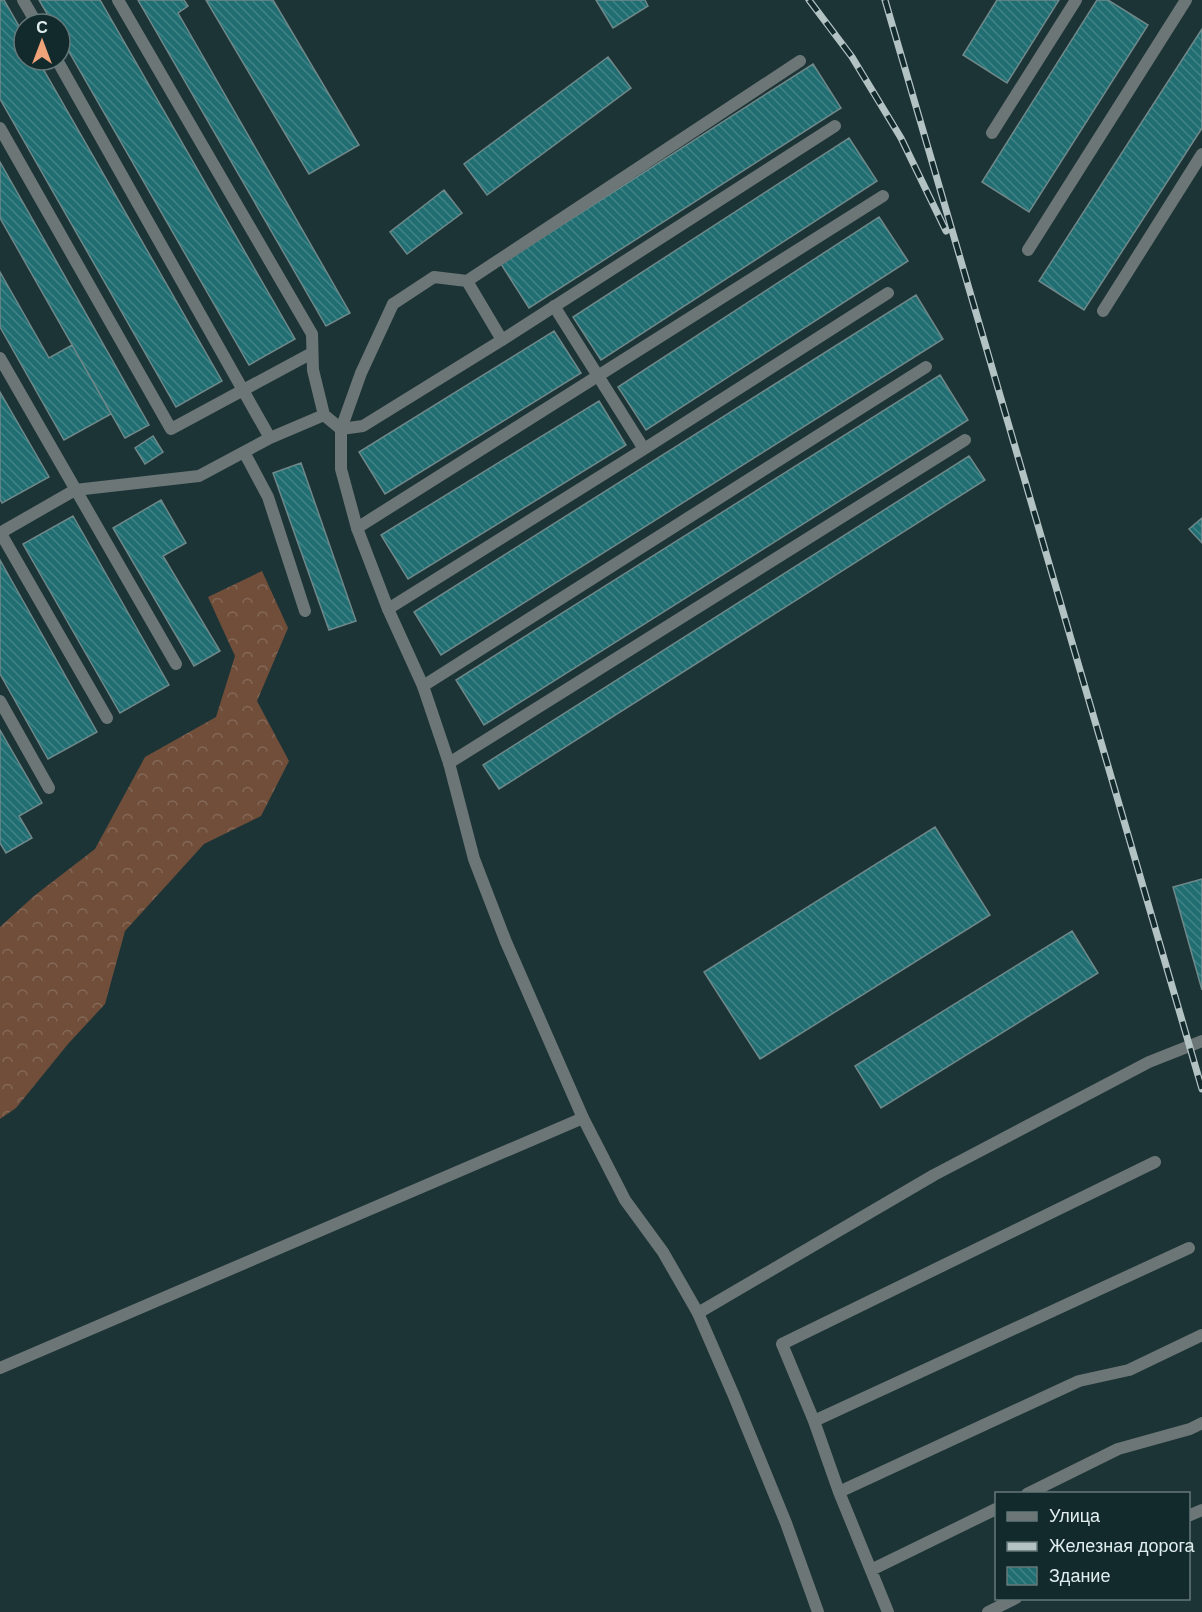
<svg xmlns="http://www.w3.org/2000/svg" width="1202" height="1612" viewBox="0 0 1202 1612" font-family="Helvetica,sans-serif">
<style>
.forest{fill:url(#forest-crowns)}
.building{fill:url(#building-back-hatch);stroke:#6f888a;stroke-width:1.5}
.lines{fill:none;stroke-linecap:round;stroke-linejoin:round}
.lane{stroke:#6c7677;stroke-width:12}
.street{stroke:#6c7677;stroke-width:12}
.rail-casing{stroke:#b3c3c4;stroke-width:7}
.rail{stroke:#132a2c;stroke-width:4.5;stroke-dasharray:14;stroke-linecap:butt}
</style>
<defs>
<pattern id="forest-crowns" width="20" height="18" patternUnits="userSpaceOnUse" patternTransform="scale(1.5)"><rect width="20" height="18" fill="#704e3a"/><path d="M2 6a3 3 0 1 1 6 0M12 15a3 3 0 1 1 6 0" fill="none" stroke="#846857"/></pattern>
<pattern id="building-back-hatch" width="6" height="6" patternUnits="userSpaceOnUse" patternTransform="scale(1.5)"><rect width="6" height="6" fill="#216e72"/><path d="M-1 5l2 2M0 0l6 6M5-1l2 2" fill="none" stroke="#418386"/></pattern>
</defs>
<rect width="100%" height="100%" fill="#1d3436"/>
<!-- forest -->
<path class="forest" d="M262 571 288 628 257 701 289 761 261 816 204 844 125 931 105 1004 68 1044 16 1108 0 1119V927L34 896 95 849 145 757 216 717 235 656 208 597Z"/>
<!-- building -->
<path class="building" d="M0 0H4L24 35V60H38L222 381 176 407 0 99Z
M39 0H100L295 339 249 365 60 36V24H53Z
M138 0H184L188 6 178 13 350 313 326 326Z
M206 0H273L359 145 309 174Z
M596 0H645L648 6 613 28Z
M997 0H1059L1007 83 963 55Z
M1097 0H1108L1148 25 1029 212 982 182Z
M1202 29V128L1084 310 1039 281Z
M608 57 631 88 487 195 464 164Z
M813 64 841 108 529 308 501 264Z
M849 138 877 181 601 360 573 317Z
M0 162 149 425 125 438 0 218Z
M444 190 462 213 407 254 390 232Z
M879 217 908 261 646 430 618 387Z
M0 272 49 358 72 345 111 414 64 440 0 327Z
M916 295 943 339 441 655 414 612Z
M554 331 581 373 385 494 359 452Z
M940 375 968 420 484 725 456 680Z
M0 392 49 477 2 503 0 499Z
M599 401 626 445 408 579 381 535Z
M153 436 163 452 145 464 135 448Z
M969 456 985 480 499 789 483 765Z
M301 463 356 621 329 630 273 473Z
M161 500 186 543 163 556 220 651 194 666 113 528Z
M73 516 169 685 120 713 23 544Z
M1202 518V543L1189 529Z
M0 560 97 732 48 759 0 674Z
M0 730 42 803 19 816 32 838 6 853 0 843Z
M935 827 990 915 760 1059 704 972Z
M1202 879V990L1173 887Z
M1072 931 1098 973 881 1108 855 1066Z"/>
<g class="lines">
<!-- lane -->
<path class="lane" d="M23 0 37 24
M118 0 312 334 313 370 324 415 341 429 363 426 502 340 835 126
M57 60 270 438
M0 128 171 429 312 353
M992 133 1076 0
M1028 250 1186 0
M393 304 434 277 467 281
M554 306 644 449
M1103 311 1202 154
M502 340 467 281 800 61
M0 358 176 664
M244 452 268 497 305 611
M357 528 883 196
M0 532 107 718
M0 533 75 490 199 476 270 438 324 415
M388 609 644 449 888 293
M423 686 926 367
M0 701 49 788
M449 763 965 440
M698 1313 934 1175 1149 1062 1202 1041
M0 1368 583 1118
M814 1421 1189 1248
M839 1492 1079 1381 1129 1370 1202 1335
M1027 1494 1118 1449 1190 1429 1202 1423
M1188 1516 1202 1510
M871 1570 996 1509
M888 1612 839 1492 814 1421 782 1344 1155 1162
M988 1612 1016 1598"/>
<!-- street -->
<path class="street" d="M393 304 361 373 341 429V469L357 528 388 609 423 686 449 763 474 859 506 942 583 1118 625 1200 663 1252 698 1313 734 1396 786 1523 818 1612"/>
<!-- rail casing -->
<g class="rail-casing">
<path id="rail" d="M809 0 852 57 901 138 946 231
M885 0 1202 1089"/>
</g>
<!-- rail -->
<use href="#rail" class="rail"/>
</g>
<!-- legend -->
<rect x="995" y="1492" width="195" height="108" fill="#132a2c" stroke="#65787a" stroke-width="1.5"/>
<rect x="1007" y="1512" width="30" height="9" fill="#6c7677" stroke="#65787a" stroke-width="1.5"/>
<text x="1049" y="1522" font-size="18" fill="#e0edee">Улица</text>
<rect x="1007" y="1542" width="30" height="9" fill="#b3c3c4" stroke="#65787a" stroke-width="1.5"/>
<text x="1049" y="1552" font-size="18" fill="#e0edee">Железная дорога</text>
<rect x="1007" y="1567" width="30" height="18" fill="url(#building-back-hatch)" stroke="#65787a" stroke-width="1.5"/>
<text x="1049" y="1582" font-size="18" fill="#e0edee">Здание</text>
<!-- north arrow -->
<g transform="translate(42 42)"><circle r="28" fill="#132a2c" stroke="#65787a" stroke-width="1.5"/>
<path d="M0-4.5L10 22L0 15L-10 22Z" fill="#efa378"/>
<text y="-9" font-size="16" font-weight="bold" text-anchor="middle" fill="#e0edee">С</text>
</g>
</svg>
